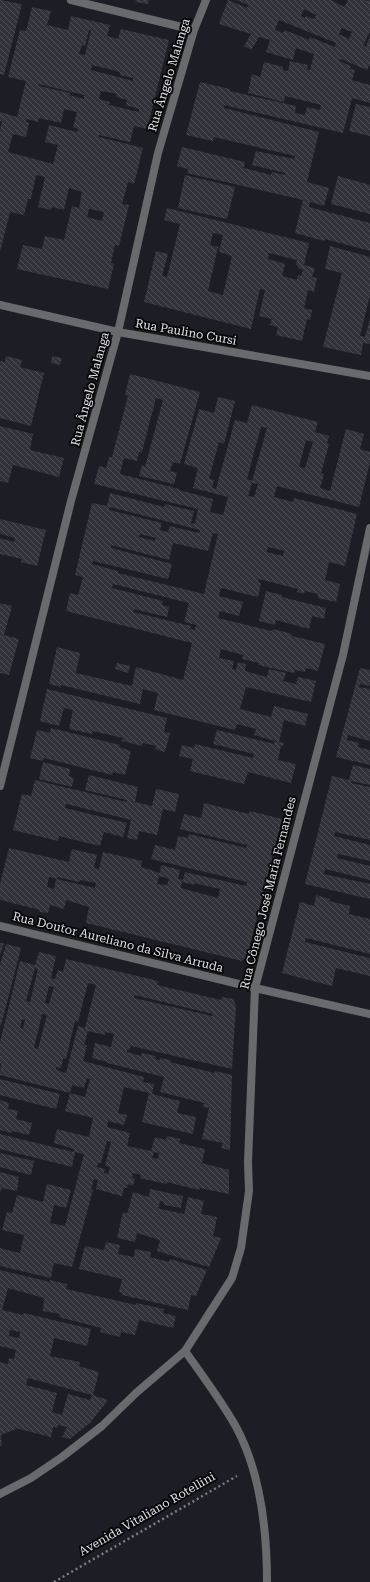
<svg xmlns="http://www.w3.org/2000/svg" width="370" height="1582" viewBox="0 0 370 1582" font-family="'Roboto Serif',serif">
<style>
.building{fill:url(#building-back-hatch);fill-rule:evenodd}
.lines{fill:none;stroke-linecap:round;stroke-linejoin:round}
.path{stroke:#7c7d83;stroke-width:2.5;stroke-dasharray:2 3;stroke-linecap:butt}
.street{stroke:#696a6d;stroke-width:8}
.labels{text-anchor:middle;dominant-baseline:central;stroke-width:4;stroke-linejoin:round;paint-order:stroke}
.street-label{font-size:12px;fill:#e1e2e6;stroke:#08080b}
</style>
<defs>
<pattern id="building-back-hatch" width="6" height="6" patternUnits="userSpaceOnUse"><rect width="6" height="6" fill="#32333a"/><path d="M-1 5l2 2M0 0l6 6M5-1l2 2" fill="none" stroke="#4f5056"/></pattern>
</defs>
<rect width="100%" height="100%" fill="#1d1e25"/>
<!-- building -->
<path class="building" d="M0 0 22 4 4 75 0 74Z
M136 0H149L148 4 135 2Z
M228 0 247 8 248 5 236 0H331L344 7 348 0H365L367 1 370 0V31L363 46 366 47 370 36V66H369L367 70 341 59 339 61 351 66 350 69 355 70 352 80 370 85V103L352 98 343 133 224 105V108L319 132 307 182 329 188 324 206 310 202 309 207 370 223V251L325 239 324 241 295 233 303 200 187 173 188 169 177 166 182 147 245 162 244 168 271 175 272 172 285 175V173L252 165 256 151 294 159 295 156 214 137 213 141 186 135 200 82 230 89V91L296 106 295 113 305 115 307 107 320 110 321 105 285 96 284 102 248 93 252 74 260 77 264 62 283 67V70L288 71 290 61 308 65 307 69 310 70 314 54 296 48 293 60 266 52 270 40 259 37 251 50 244 46 251 34 219 24ZM304 9 316 15 314 19 306 16 305 18 301 16ZM279 20 336 43 335 47 310 37 309 40 285 30 283 33 275 30ZM342 28 352 32 349 39 339 34Z
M32 7 51 11 47 25 68 30 71 16 110 25 107 36 118 39 121 29 169 40 147 129 134 126 130 142 99 135V137L143 148 134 184 128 182 122 204 129 205 119 246 115 245 111 263 114 264 108 289 17 269 23 245 42 249 45 236 64 240 72 206 79 208 82 192 69 188 64 210 52 207 51 210 38 207 45 177 36 175 31 199H28L24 215 10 212 0 252V130L2 121H0V112L17 117 26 81 8 77 20 30 26 31ZM89 30H91L85 55 79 54 82 45 85 46ZM92 65 120 72V75L133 78V81L91 70ZM39 84 84 95V99L69 95 70 93 39 86ZM101 91 117 94 116 97 127 100 126 105 139 109V112L109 105 110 102 99 99ZM64 109 77 112 73 127 78 129 77 132 49 125 45 142 58 145 53 164 8 152 13 134 26 137 29 123 26 122 27 119 38 122 39 118 61 123ZM89 209 104 212 102 221 87 217Z
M356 104 370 107V136L349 131Z
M185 175 235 187 227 219 178 208Z
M338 176 370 185V214L331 204Z
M167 208 309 243 304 265 315 268 312 277 317 278 314 292 308 290 304 308 312 310 310 320 307 319 302 341 276 335 278 327 270 325 272 319 259 316 265 290 260 289 251 329 144 302 156 251 168 254 162 276 167 277 180 224 164 220ZM213 233 223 235 219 252 232 256 223 295 208 291 218 247 210 245ZM269 253 297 260 296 265 298 266V268L303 270 301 276 298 275 297 280 282 276 285 264 268 259Z
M330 246 370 257V295L360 336 365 337 370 319V344L363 343 361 355 323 347 342 273 325 269Z
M6 356 22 360 20 367 44 373 31 426 0 418V361L5 362Z
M52 356 62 358 60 365 51 363Z
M130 374 200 392 180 464 173 462 170 471 177 473 174 484 139 476 142 465 145 467 163 400 156 398 142 452H139L137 461 124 458 120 474 179 489V490L213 499 210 512 223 515 228 497 193 488 198 468 184 464 199 409 214 413 218 397 235 401 224 444 219 442 209 479 214 480 212 488 216 489 235 420 247 423 252 405 318 422 315 432 329 436 327 443 329 444 321 473 324 474 320 488 330 491 346 429 364 434 360 449 370 452V462L359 507 277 486 274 497 293 502 294 498 357 514 345 566 329 562 325 580 340 584 336 602 318 598V594L305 591 304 594 297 592 298 589 259 579 258 582 261 583 258 597 221 588 219 596 243 602 239 616 220 611 218 618 272 631 273 629 292 634V636L325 644 318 671 306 668 305 672 295 670 294 673 258 665 259 663 242 659 243 655 221 649 219 658 234 661 232 669 236 670 238 662 246 664 245 671 267 677 269 669 286 673 283 681 296 684 298 677 316 681 311 702 246 687 240 709 271 717 274 706 308 714 305 726 284 720 279 742 284 743 283 746H281L278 760 296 764 291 783 248 772 244 784 190 771 193 759 179 756 182 745 194 748 195 744 253 758 254 754 213 744 217 730 274 744 275 741 254 735 256 729 237 724 235 730 154 710 158 693 143 689 140 704 61 685V687L49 684 57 647 80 653 76 673 132 686 136 667 183 680 192 643 66 611 70 593 78 595 83 577 75 575 92 503 107 506 110 493 164 507 165 504 194 511 191 523 195 524 198 509 94 484 99 466 106 468 109 457H112L128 396 125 395ZM261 427 267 428 252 481 247 479ZM306 440 313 442 305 468 299 467ZM252 483 258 484 254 497 248 496ZM110 507 161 520 200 530 199 533 170 526 168 532 160 530 162 523 109 510ZM213 533 218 534 204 594 118 573V571L92 564 93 561 168 579 172 564 111 548V545L169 560 173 543 208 551ZM140 534 156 538 155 541 139 537ZM268 547 284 551 283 556 267 552ZM113 584 189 603 184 622 196 625 195 630 190 629 191 626 133 612 134 609 167 617 169 607 162 605 163 601 112 588Z
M0 426 33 434 30 450 64 458 59 477 13 465 8 483 0 481Z
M0 519 46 530 37 566 21 562 22 559 0 554V538L14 542 15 538 0 534Z
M266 591 282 595V597L326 608 324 619 312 616 309 629 276 620 275 625 259 621Z
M0 603 12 606 4 635 19 639 9 675 0 673Z
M117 663 130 666 128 673 115 669Z
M360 668 370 670V686L360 684 359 687 370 689V741L348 735 347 740 359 743 358 747 370 750V765L336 757Z
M47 689 167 718 164 732 170 733 165 752 155 749 156 746 143 743 142 746 122 741 123 738 93 731 92 734 69 729 73 710 64 708 59 726 40 721Z
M51 728 120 745 119 747 131 751 125 775 113 772 112 775 44 758 43 761 30 758 37 730 50 733Z
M43 762 70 769 69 776 74 778 72 787 39 779Z
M353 765 370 769V785L351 781V783L370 787V840L335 832 334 836 370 845V861L338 854 337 858 370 866V880L325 869 324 874 370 884V899L305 884 332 776 349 780Z
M89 775 138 787 135 802 152 806 156 789 179 794 175 812 163 809 157 835 139 831 137 840 127 838 131 820 66 804 65 808 127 823 123 837 104 832 100 846 59 836 58 841 13 830 22 794 31 796 35 780 126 802 127 800 85 790Z
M204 803 249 814 250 811 282 819 247 956 242 961 86 923 89 907 66 900 64 909 50 905 48 913 39 912 40 910 0 900V884L9 848 69 862 72 849 97 855 94 868 99 869 103 852 142 861 141 867 160 873 161 865 180 870 178 879 183 880 185 872 246 886 247 882 151 859 155 845 175 850 178 836 188 838 189 834 246 848 247 845 180 829 184 814 201 818ZM159 876 169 879 167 885 157 884ZM49 877 57 879V877L79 882 80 880 96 883 95 888 56 879 54 889 47 887ZM182 882 194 885V883L220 889 218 898 181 888Z
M316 895 330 899 329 901 350 906 349 914 370 919V954L306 938 305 942 370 958V976L336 968 332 986 282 973 300 902 314 906Z
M0 943H4L0 955Z
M6 944 21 948 1 1026 0 1025V965Z
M39 952 56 956 51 978 55 979 58 970 63 972 66 959 158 981 157 985 221 1000 222 997 233 999 236 1006 232 1069 131 1046 129 1050 127 1049V1052L141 1056 142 1053 156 1056 155 1059 160 1060V1058L171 1060 170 1062 214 1073 215 1071 232 1075 230 1150 221 1148 223 1143 202 1139 209 1108 203 1107 204 1103 160 1092 164 1077 107 1063V1062L92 1058 95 1043 111 1047 114 1034 105 1032V1035L88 1031 84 1045H87L83 1061 144 1077 143 1082 154 1084 152 1094 180 1101 177 1113 196 1117 193 1134 142 1122 149 1093 124 1087 118 1113 127 1115 124 1125 108 1121 107 1127 130 1133 127 1146 151 1151 155 1137 166 1140 167 1136 180 1139 179 1143 205 1149 202 1163 229 1170V1194L200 1188 199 1190 167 1182V1184L152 1181 140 1178 141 1175 133 1173 132 1178 135 1179 133 1186 128 1184 127 1188H124L122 1196 96 1189 98 1180 94 1179 91 1190H93L72 1267 54 1263 51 1278 0 1266V1248L20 1253 24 1235 2 1230 7 1212 12 1213 17 1195 43 1202 47 1184 71 1190 66 1208 54 1205 50 1223 65 1226 84 1154 75 1152 72 1167 0 1149V1134L73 1152 74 1149 54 1143 57 1129 89 1137 93 1118 65 1111 70 1093 85 1097 90 1079 87 1078 84 1088 72 1085 70 1093 0 1075 1 1063H0V1042L20 961 35 965ZM35 968 38 969 30 1002 26 1001ZM88 983 96 985 85 1028 78 1026 66 1073 56 1070V1067L61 1068 63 1059H66L75 1021 78 1022ZM49 986 54 987 49 1004 45 1003ZM134 995 213 1014 212 1016 134 998ZM42 1014 47 1015 38 1049 34 1048ZM22 1019 25 1020 23 1029 20 1028ZM107 1141 111 1142 105 1166 110 1167 108 1174 104 1173 105 1169 97 1167 98 1163H101ZM154 1152 159 1153 158 1159 152 1158Z
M0 1079 60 1094 56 1109 0 1095Z
M0 1100 9 1103 8 1109 18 1111 16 1119 32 1123 29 1135 12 1131V1133L0 1130Z
M0 1153 34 1161 31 1175 0 1167Z
M0 1172 19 1177 17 1191 2 1188 0 1193Z
M150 1189 183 1196 181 1208 164 1205V1202L160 1201 159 1207 157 1208 184 1214 188 1197 204 1201 201 1214 217 1217 213 1236 221 1238 209 1267 157 1251 160 1240 137 1233 135 1242 117 1238 123 1212 127 1214 133 1192 149 1197Z
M106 1242 120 1245 118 1254 134 1257 135 1249 151 1252 150 1257 169 1262 170 1259 207 1270 196 1296 191 1295 188 1310 122 1295 123 1293 119 1292 122 1279 79 1269 85 1246 104 1250Z
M0 1270 50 1282V1280L67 1284 66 1289 136 1305V1303L164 1309 163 1313 176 1316 173 1328 139 1320 135 1335 121 1332 120 1337 100 1332 101 1328 59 1317 60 1314 43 1311 44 1298 8 1288 2 1310 23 1315 24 1313 91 1329 87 1346 54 1338 50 1356 80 1362 79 1366 99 1372 93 1395 108 1400 90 1423 70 1439 62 1437 67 1427 58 1425 57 1428 53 1427 51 1437 15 1428 16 1429 1 1435 2 1446H0V1362L8 1364 9 1358 14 1359 16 1350 0 1346ZM10 1330 20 1332 19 1338 9 1336ZM28 1378 92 1395 90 1400 68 1394 62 1415 52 1412 57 1393 26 1385Z"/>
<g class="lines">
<!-- path -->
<path class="path" d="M54 1582 237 1476"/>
<!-- street -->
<path class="street" d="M71 0 194 30
M0 305 118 332 370 376
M0 786 71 501 118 332 158 153 194 30 206 0
M0 926 255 988 370 1014
M185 1351C202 1375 220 1399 235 1425 261 1472 267 1529 267 1582
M0 1494 31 1478 62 1457 102 1426 136 1393 185 1351 232 1278 241 1248 249 1191 248 1162 255 988 343 655 370 528"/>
</g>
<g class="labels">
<!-- street labels -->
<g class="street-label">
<text transform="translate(169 75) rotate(-73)">Rua Ângelo Malanga</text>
<text transform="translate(186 332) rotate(10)">Rua Paulino Cursi</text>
<text transform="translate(90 389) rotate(-75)">Rua Ângelo Malanga</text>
<text transform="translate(268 893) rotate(-76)">Rua Cônego José Maria Fernandes</text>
<text transform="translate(118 942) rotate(14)">Rua Doutor Aureliano da Silva Arruda</text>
<text transform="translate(147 1514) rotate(-30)">Avenida Vitaliano Rotellini</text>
</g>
</g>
</svg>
